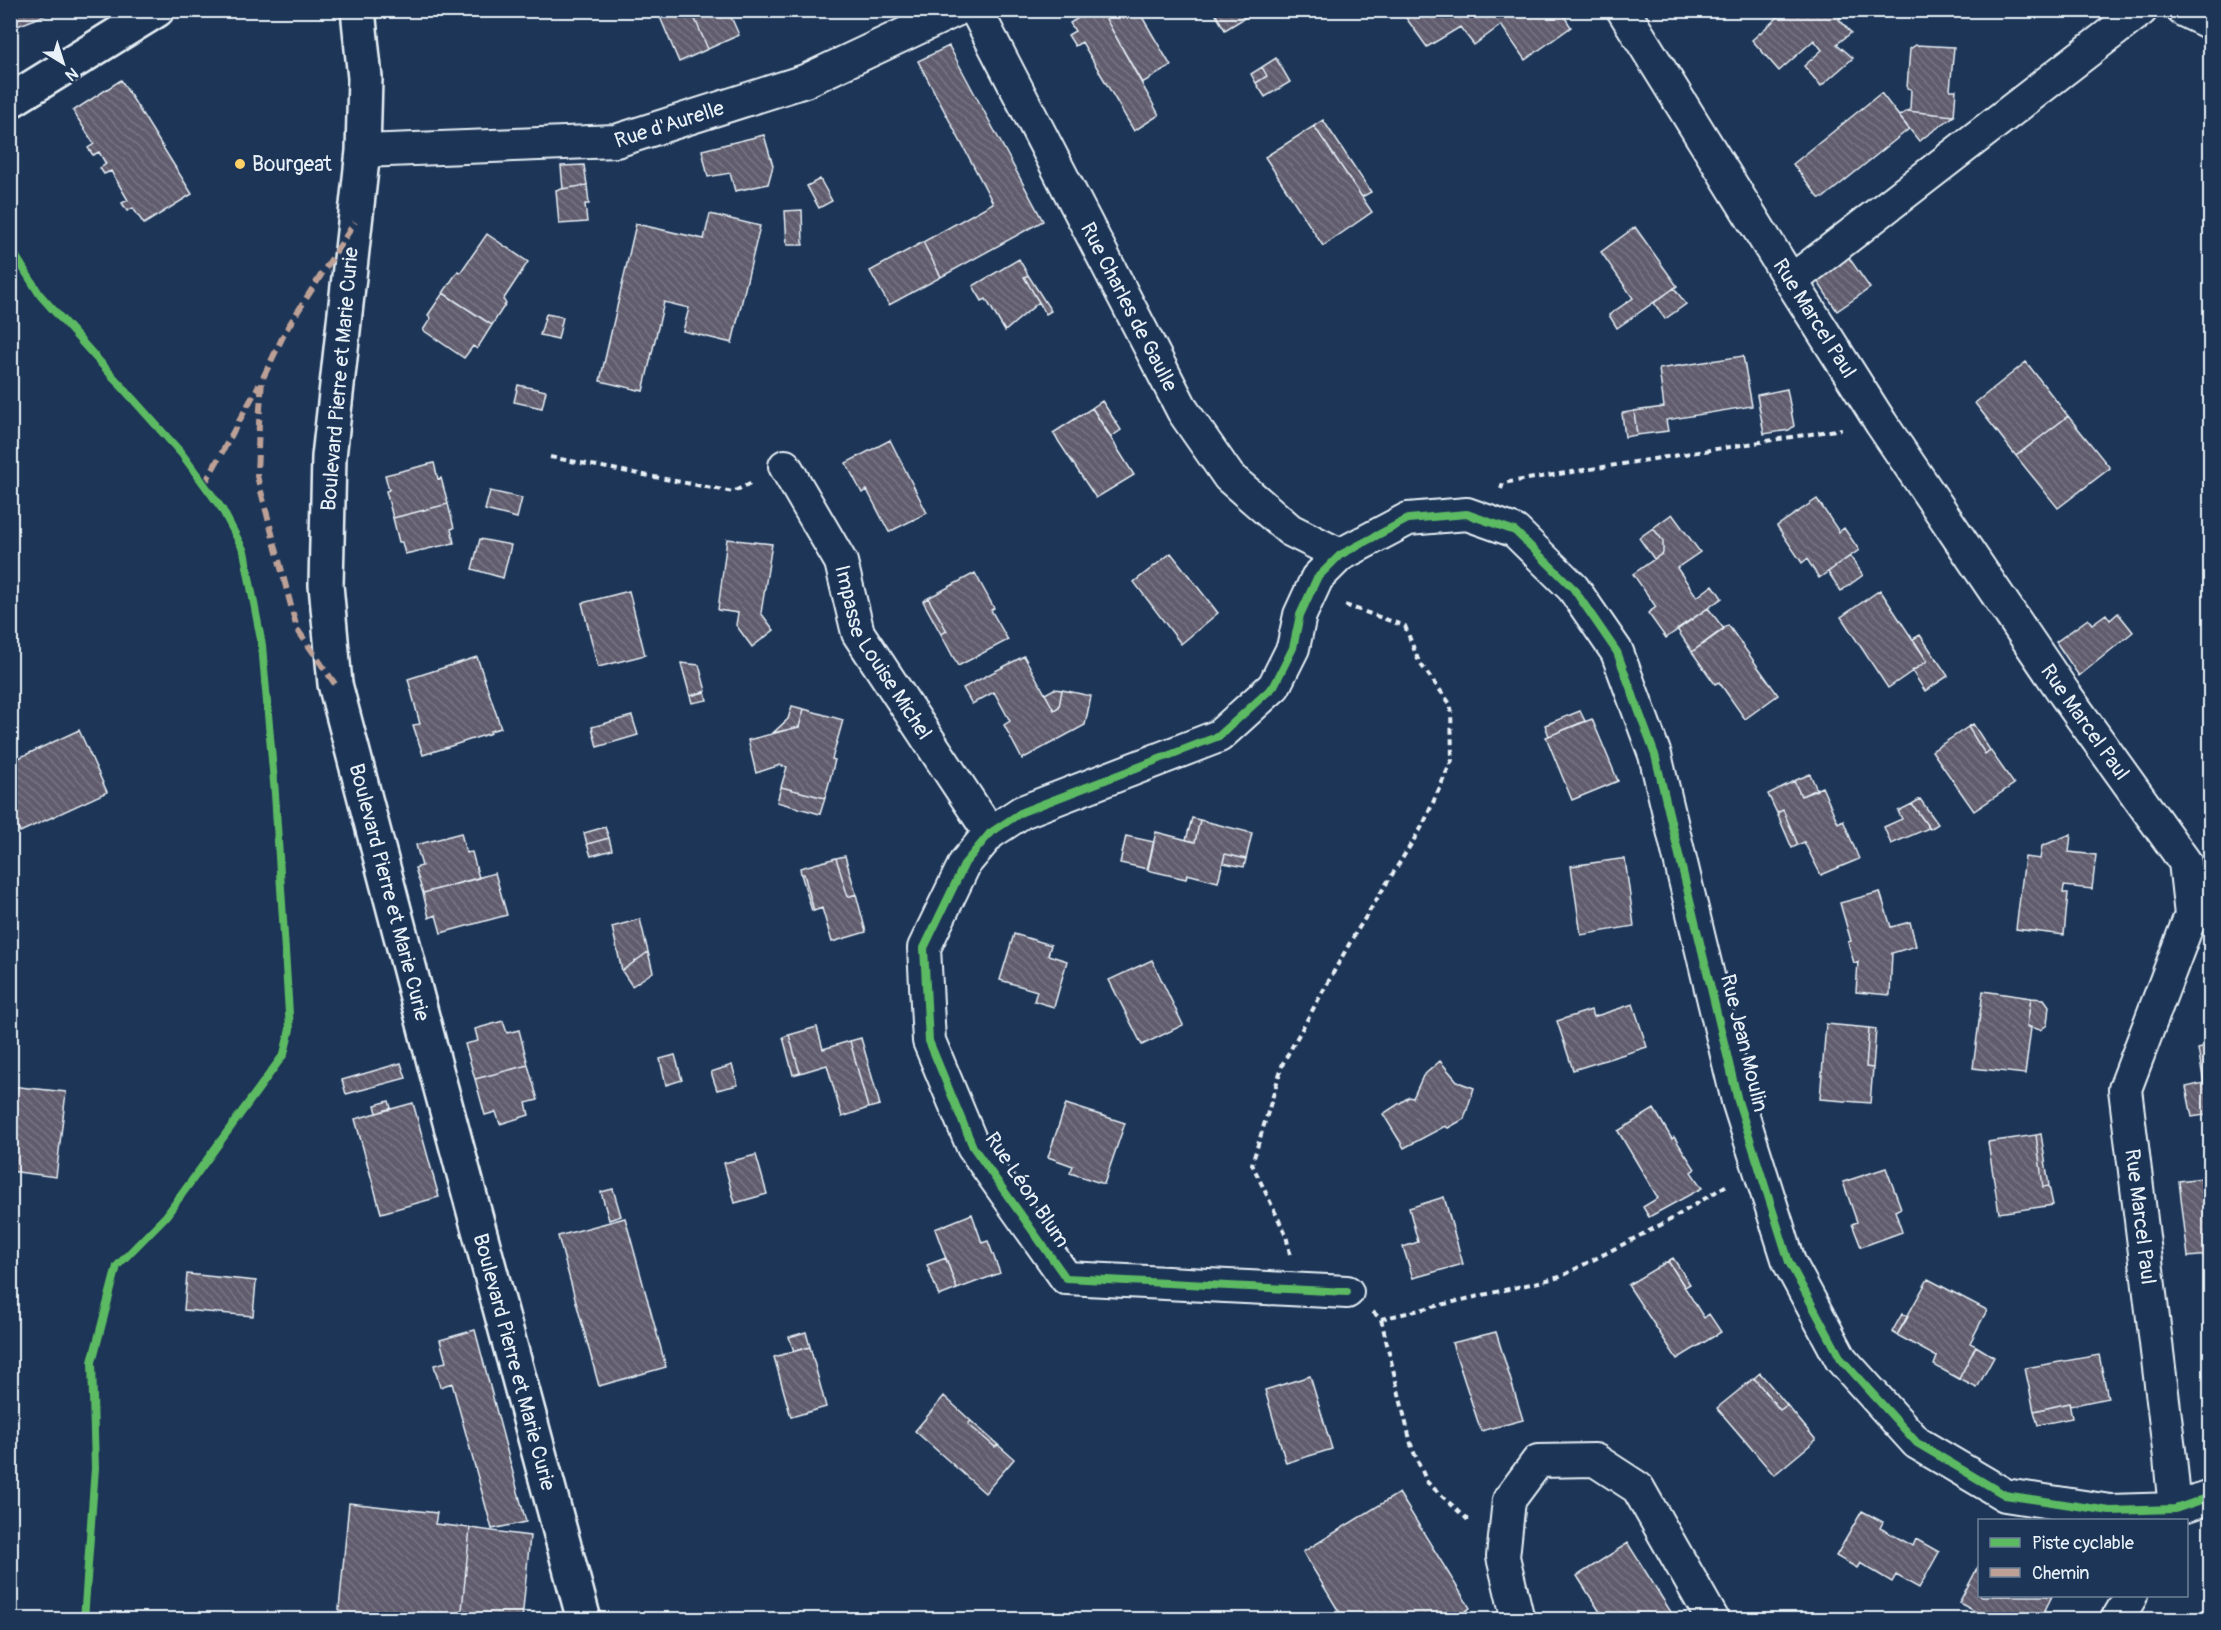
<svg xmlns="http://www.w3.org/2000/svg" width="2221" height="1630" viewBox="0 0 2221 1630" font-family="Pangolin,sans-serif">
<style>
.building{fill:url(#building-back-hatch);stroke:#e8f1f8;stroke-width:1.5}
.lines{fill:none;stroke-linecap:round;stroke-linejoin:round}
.street-casing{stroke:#e8f1f8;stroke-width:36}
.secondary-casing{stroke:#e8f1f8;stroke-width:38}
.path{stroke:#e8f1f8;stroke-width:4;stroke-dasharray:6 4.5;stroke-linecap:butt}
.street{stroke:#1d3557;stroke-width:32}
.secondary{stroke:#1d3557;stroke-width:33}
.quiet{stroke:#bda197;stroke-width:6;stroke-dasharray:12 6;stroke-linecap:butt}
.cycleway-casing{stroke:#1d3557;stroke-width:11}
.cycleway{stroke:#5cba63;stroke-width:8}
.poi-dot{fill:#ffd166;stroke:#1d3557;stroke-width:2}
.labels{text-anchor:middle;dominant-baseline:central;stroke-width:6;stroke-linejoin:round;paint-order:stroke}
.street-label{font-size:21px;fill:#e8f1f8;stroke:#1d3557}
.poi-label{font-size:21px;fill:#e8f1f8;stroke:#1d3557;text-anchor:start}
</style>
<defs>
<pattern id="building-back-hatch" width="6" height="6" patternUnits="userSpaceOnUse" patternTransform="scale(1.5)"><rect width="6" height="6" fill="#605c6d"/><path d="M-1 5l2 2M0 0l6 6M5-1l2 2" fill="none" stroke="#777483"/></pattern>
</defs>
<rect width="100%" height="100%" fill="#1d3557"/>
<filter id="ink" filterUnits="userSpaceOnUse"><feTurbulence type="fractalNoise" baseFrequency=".0167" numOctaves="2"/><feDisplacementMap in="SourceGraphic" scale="12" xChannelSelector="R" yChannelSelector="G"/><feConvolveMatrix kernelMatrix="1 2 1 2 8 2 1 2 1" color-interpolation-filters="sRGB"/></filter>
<g filter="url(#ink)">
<!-- building -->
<path class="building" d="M10 10H53V12L10 29Z
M657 10H691L708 49 679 62Z
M691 10H728L739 35 708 49Z
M1091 10H1101L1159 115 1134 131 1082 42 1075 46 1068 35 1075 31 1070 23Z
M1101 10H1138L1171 66 1142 83Z
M1213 10H1248L1251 14 1225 30Z
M1560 10 1571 27 1525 60 1501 25 1474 45 1460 27 1427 47 1401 11Z
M1786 10H1849L1839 19 1851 33 1837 44 1853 58 1821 86 1804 66 1822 50 1814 40 1779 71 1752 40Z
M1916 45 1954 47 1950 90H1956L1954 116 1907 111 1910 109 1911 89 1907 88 1910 49Z
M949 46 1043 221 941 277 923 242 993 203 918 61Z
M1276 58 1290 82 1265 97 1256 83 1267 76 1262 67Z
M1262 67 1267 76 1256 83 1251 74Z
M121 80 192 194 144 224 133 208 127 211 122 203 128 200 111 171 104 174 100 168 106 164 99 152 93 155 88 148 94 144 73 111Z
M1881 93 1909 129 1823 198H1819L1793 164Z
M1907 111 1954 116 1919 141 1899 116Z
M1323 120 1371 192 1362 197 1314 126Z
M1314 126 1372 212 1323 246 1265 157Z
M764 135 773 166 768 184 735 191 730 173 708 177 702 150Z
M584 165 587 185 563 189 561 166Z
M820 179 832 201 819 208 807 186Z
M587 185 589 204H585L587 222 559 224 556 190Z
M802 210 803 245H787L785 211Z
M710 214 760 226 732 343 683 331 689 308 664 302 643 391 600 381 636 224 704 239Z
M1635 227 1677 286 1617 328 1609 315 1633 298 1601 252Z
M487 234 528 262 503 300 506 303 492 325 443 293 458 271 460 273Z
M923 242 941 277 889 305 870 271Z
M1847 255 1870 288 1837 311 1816 279Z
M1019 259 1028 275 1024 277 1039 302 1005 331 986 299 982 301 973 286Z
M1028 275 1051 311 1046 314 1024 277Z
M1674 288 1686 304 1665 319 1654 303Z
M443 293 492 325 477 349 473 346 464 358 423 330 431 318 428 315Z
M546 314 563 317 558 339 540 335Z
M1743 356 1752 406 1666 420 1668 431 1637 435 1634 411 1664 407 1659 369Z
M2026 362 2068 416 2016 456 1975 403Z
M518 385 546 391 542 408 514 402Z
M1787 389 1794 426 1789 430 1764 434 1757 395Z
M1102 401 1121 430 1111 437 1092 408Z
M1092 408 1134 475 1096 498 1053 433Z
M1634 411 1637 435 1625 437 1622 413Z
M2068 416 2110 468 2058 508 2016 456Z
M890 440 927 513 889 532 867 490 862 493 846 463Z
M434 463 438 479 441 478 448 504 393 518 386 491 389 490 385 475Z
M490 491 522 498 517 518 485 510Z
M1817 499 1839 532 1844 528 1859 550 1819 578 1807 559 1802 563 1777 526Z
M448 504 454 528 451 529 454 543 405 554 402 542H399L393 518Z
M1672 514 1700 552 1677 568 1697 597 1713 585 1722 598 1666 638 1648 613 1656 607 1633 574 1663 553V541L1653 528Z
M1653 528 1663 541V553L1654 559 1639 538Z
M480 539 511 545 503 578 472 569Z
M727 539 772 544 761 613 774 630 752 647 736 625 738 613 718 610Z
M1171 553 1218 613 1181 644 1134 582Z
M1850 556 1863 575 1841 591 1828 572Z
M975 573 994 608 991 610 1008 640 958 666 941 634 947 631 928 598Z
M1880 590 1927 661 1888 688 1841 617Z
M629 591 645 655 598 667 582 603Z
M928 598 947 631 941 634 923 601Z
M1708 608 1724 629 1692 652 1677 629Z
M2118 613 2133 632 2079 676 2056 642 2088 619 2092 624 2106 614 2110 620Z
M1728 625 1778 695 1745 719 1719 682 1715 684 1692 652Z
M1920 635 1948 676 1925 691 1912 671 1927 661 1913 639Z
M1024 656 1054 710 1059 707 1062 690 1091 696 1085 725 1022 759 1004 725 1010 721 994 692 972 704 963 688Z
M477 657 501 728 490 731 491 733 423 755 413 725 420 724 408 679Z
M681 663 699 665 706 691 690 696Z
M1054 689 1062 690 1059 707 1054 710 1045 694Z
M705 692 707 700 692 703 690 696Z
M792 706 804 709 799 727 773 733 788 719Z
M804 709 843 720 832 759 835 760 825 798 781 787 787 767 780 765 756 773 748 740 799 727Z
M1580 711 1585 721 1549 736 1545 725Z
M632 716 638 735 597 747 592 727Z
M1592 719 1618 781 1572 800 1546 737Z
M1973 724 1990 750 1985 754 1968 727Z
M1968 727 1985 754 1990 750 2014 784 1974 811 1932 751Z
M79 730 107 792 20 832 10 812V762Z
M1810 774 1817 790 1801 796 1794 781Z
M1794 781 1801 796 1822 787 1838 823 1843 820 1859 859 1821 875 1804 842 1798 845 1783 810 1777 813 1768 794Z
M781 787 825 798 820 814 777 802Z
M1920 799 1938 824 1930 829 1912 804Z
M1912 804 1929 828 1891 844 1884 827 1902 819 1898 811Z
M1783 810 1798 845 1792 848 1777 813Z
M1192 818 1200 820 1195 842 1186 840Z
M1200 820 1252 833 1246 859 1225 854 1218 882 1187 874 1186 879 1147 870 1156 832 1195 842Z
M605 827 609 838 587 844 584 833Z
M461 833 466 853 472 852 479 878 423 893 415 868 422 866 416 845Z
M2071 834 2069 852 2096 855 2092 889 2064 886 2063 893H2068L2064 935 2016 929 2025 857 2040 859 2042 846Z
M1126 836 1154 842 1148 869 1120 863Z
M609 838 612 850 591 856 587 844Z
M1225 854 1246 859 1244 867 1223 863Z
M845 856 856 894 848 897 836 858Z
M836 858 848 897 856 894 866 932 832 942 822 908 814 911 804 874H801L800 868Z
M1620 859H1625L1634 926 1581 935 1571 866Z
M495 873 507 915 441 933 436 915 429 918 423 893Z
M801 874H804L814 911H812Z
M1880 892 1891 927 1910 922 1916 946 1892 953 1890 995 1856 992 1858 962 1854 963 1848 942 1851 941 1840 903Z
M640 919 648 952 622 971 612 927Z
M1014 934 1051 945 1048 955 1067 961 1054 1007 1034 1001 1037 991 1000 980Z
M648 952 653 972 632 986 622 971Z
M1152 960 1183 1025 1142 1045 1109 980Z
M1983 991 2031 998 2027 1026 2031 1028 2025 1074 1973 1068Z
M2031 998 2044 999 2049 1006 2047 1025 2040 1030 2027 1026Z
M1633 1004 1647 1047 1573 1070 1557 1021 1591 1010 1593 1017Z
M503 1021 507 1033 519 1030 528 1065 475 1079 465 1044 478 1041 475 1029Z
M1826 1024 1869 1028 1866 1067 1873 1068 1870 1103 1820 1099Z
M817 1027 823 1049 850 1041 868 1108 842 1117 827 1065 800 1073 789 1035Z
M1869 1028 1876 1029 1873 1068 1866 1067Z
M789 1035 800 1073 793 1075 783 1037Z
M861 1038 880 1105 868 1108 850 1041Z
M2210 1045V1114L2192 1117 2186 1087 2204 1083 2198 1049Z
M675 1055 682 1080 666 1085 660 1059Z
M1440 1061 1458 1082 1474 1088 1464 1119 1448 1128 1445 1126 1404 1148 1383 1114 1409 1097 1413 1098 1423 1076Z
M401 1063 406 1078 346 1094 342 1080Z
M528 1065 538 1100 526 1103 529 1115 500 1124 496 1112 485 1115 475 1079Z
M732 1065 738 1085 717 1090 711 1072Z
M10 1086 66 1092 56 1177 10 1171Z
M389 1101 391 1108 377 1113 375 1105Z
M413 1103 439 1197 381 1213 355 1119Z
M1066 1104 1125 1123 1104 1184 1070 1173 1073 1166 1048 1157Z
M1654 1109 1672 1139 1674 1137 1695 1169 1691 1172 1702 1188 1649 1217 1643 1207 1658 1198 1618 1131Z
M2041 1134 2049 1186 2043 1187 2036 1135Z
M2036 1135 2043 1187 2049 1186 2053 1205 1999 1213 1988 1142Z
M756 1155 767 1194 735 1203 724 1163Z
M1886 1168 1901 1208 1895 1211 1902 1232 1861 1247 1852 1224 1857 1222 1843 1182Z
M2210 1177V1255L2188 1257 2179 1181Z
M613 1189 621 1216 609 1220 601 1192Z
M1444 1197 1463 1264 1413 1278 1403 1247 1418 1242 1409 1208Z
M972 1214 982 1243 988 1241 1000 1273 957 1289 935 1229Z
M625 1218 666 1367 599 1386 558 1236Z
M946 1258 957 1289 939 1296 927 1265Z
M1673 1258 1690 1284 1685 1287 1668 1261Z
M1668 1261 1704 1318 1709 1314 1721 1332 1677 1359 1628 1285Z
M187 1274 256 1281 253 1316 184 1310Z
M1928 1279 1987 1310 1970 1343 1976 1346 1959 1379 1934 1365 1937 1357 1897 1335Z
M1902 1314 1908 1317 1897 1335 1892 1332Z
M475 1330 526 1522 492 1529 452 1383 440 1387 434 1365 446 1362 440 1340Z
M806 1332 810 1347 794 1351 789 1337Z
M1496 1332 1523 1420 1481 1431 1452 1343Z
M1976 1346 1994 1357 1977 1388 1959 1379Z
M810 1347 826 1407 791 1417 774 1357Z
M2099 1355 2108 1398 2070 1406 2069 1403 2034 1411 2025 1368Z
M1760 1373 1787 1405 1780 1410 1754 1378Z
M1310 1376 1332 1449 1286 1463 1265 1390Z
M1754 1378 1780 1410 1787 1405 1816 1440 1774 1475 1717 1408Z
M944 1396 971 1421 968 1424 995 1447 998 1445 1014 1459 985 1493 915 1431Z
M2069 1403 2072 1418 2038 1425 2034 1411Z
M971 1421 998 1445 995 1447 968 1424Z
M1399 1493 1470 1608 1452 1620H1344L1303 1552Z
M349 1503 437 1513 435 1524 470 1528 461 1620H338Z
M1862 1511 1883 1522 1880 1528 1913 1546 1916 1539 1939 1552 1919 1588 1896 1575 1892 1582 1860 1563 1857 1568 1836 1556Z
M470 1528 530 1536 522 1620H461Z
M1628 1543 1630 1547 1676 1620H1605L1577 1576Z
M1980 1563V1596H2052L2040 1620H1992L1959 1603Z"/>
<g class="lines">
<!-- street casing -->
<g class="street-casing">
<g id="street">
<path id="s1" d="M976 10 1183 411 1229 477 1290 530 1340 555"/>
<path id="s2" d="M1623 10 1791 281 1881 423 2064 693 2185 862 2191 915 2125 1089 2170 1458 2175 1509 2169 1520"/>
<path d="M2183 10 2210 23"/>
<path id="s3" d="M363 151 616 141 805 81 956 10"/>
<path d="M1791 281 2141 10"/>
<path id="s4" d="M785 466 841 562 858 633 990 833"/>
<path d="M1347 1292 1066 1278 973 1147 929 1041 924 948 965 863 990 833 1022 812 1219 736 1274 686 1293 648 1300 615 1317 578 1340 555 1408 519 1467 514 1515 531 1573 588 1617 652 1655 755 1738 1101 1789 1262 1841 1359 1917 1443 2005 1495 2110 1511 2175 1509 2210 1497"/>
<path d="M1518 1620 1503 1557 1509 1500 1538 1461 1595 1460 1638 1488 1713 1620"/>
<path d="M2117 1620 2131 1596"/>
</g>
</g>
<!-- secondary casing -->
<g class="secondary-casing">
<g id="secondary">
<path id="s5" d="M358 10 365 78 363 151 329 457 326 585 335 684 440 1085 584 1620"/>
<path d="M10 101 157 10"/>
</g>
</g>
<!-- path -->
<path class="path" d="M550 457 733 492 754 481
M1501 489 1503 483 1842 429
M1290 1254 1286 1235 1252 1164 1283 1063 1352 939 1423 825 1452 760 1451 705 1419 662 1405 626 1342 604
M1373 1312 1381 1319 1560 1277 1670 1220 1727 1185
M1381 1319 1412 1448 1427 1482 1467 1519H1473"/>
<!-- street -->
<use href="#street" class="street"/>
<!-- secondary -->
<use href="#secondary" class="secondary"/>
<!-- quiet -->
<path class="quiet" d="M204 485 259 385
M335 684 297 629 257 476 259 423 262 380 286 330 355 222"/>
<!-- cycleway casing -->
<g class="cycleway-casing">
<path id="cycleway" d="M10 247 40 295 182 454 222 509 244 551 262 645 275 794 290 1029 284 1054 166 1216 117 1266 92 1362 95 1468 84 1620
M1347 1292 1066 1278 973 1147 929 1041 924 948 965 863 990 833 1022 812 1219 736 1274 686 1293 648 1300 615 1317 578 1340 555 1408 519 1467 514 1515 531 1573 588 1617 652 1655 755 1738 1101 1789 1262 1841 1359 1917 1443 2005 1495 2110 1511 2175 1509 2210 1497"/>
</g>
<!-- cycleway -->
<use href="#cycleway" class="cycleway"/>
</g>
</g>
<!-- markers -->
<circle class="poi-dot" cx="240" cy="164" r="6"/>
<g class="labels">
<!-- street labels -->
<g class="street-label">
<text stroke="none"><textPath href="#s3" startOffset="309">Rue d'Aurelle</textPath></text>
<text stroke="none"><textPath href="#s1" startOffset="334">Rue Charles de Gaulle</textPath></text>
<text stroke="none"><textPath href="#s2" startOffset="363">Rue Marcel Paul</textPath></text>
<text transform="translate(340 379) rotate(-85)">Boulevard Pierre et Marie Curie</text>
<text stroke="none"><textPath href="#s4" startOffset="212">Impasse Louise Michel</textPath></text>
<text stroke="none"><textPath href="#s2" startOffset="849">Rue Marcel Paul</textPath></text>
<text stroke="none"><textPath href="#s5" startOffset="892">Boulevard Pierre et Marie Curie</textPath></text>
<text transform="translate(1744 1043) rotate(76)">Rue Jean Moulin</text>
<text transform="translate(1027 1190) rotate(56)">Rue Léon Blum</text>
<text stroke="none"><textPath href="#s2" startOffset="1389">Rue Marcel Paul</textPath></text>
<text stroke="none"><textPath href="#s5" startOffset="1378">Boulevard Pierre et Marie Curie</textPath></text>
</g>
<!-- poi labels -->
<g class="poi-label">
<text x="252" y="164">Bourgeat</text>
</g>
</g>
<!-- margin -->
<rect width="2221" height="1630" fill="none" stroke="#1d3557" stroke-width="36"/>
<rect x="18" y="18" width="2185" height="1594" fill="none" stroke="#e8f1f8" stroke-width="2" filter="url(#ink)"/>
<!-- legend -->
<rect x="1978" y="1519" width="210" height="78" fill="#1d3557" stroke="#6e8097" stroke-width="1.5"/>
<rect x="1990" y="1538" width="30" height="9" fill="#5cba63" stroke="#6e8097" stroke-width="1.5"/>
<text x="2032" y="1549" font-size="18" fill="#e8f1f8">Piste cyclable</text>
<rect x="1990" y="1568" width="30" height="9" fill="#bda197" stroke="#6e8097" stroke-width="1.5"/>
<text x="2032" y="1579" font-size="18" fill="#e8f1f8">Chemin</text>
<!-- north arrow -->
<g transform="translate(63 63) rotate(142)" stroke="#1d3557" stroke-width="4.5" paint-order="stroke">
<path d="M0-4.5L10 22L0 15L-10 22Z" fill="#e8f1f8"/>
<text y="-9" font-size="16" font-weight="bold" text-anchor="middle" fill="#e8f1f8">N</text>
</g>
</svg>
